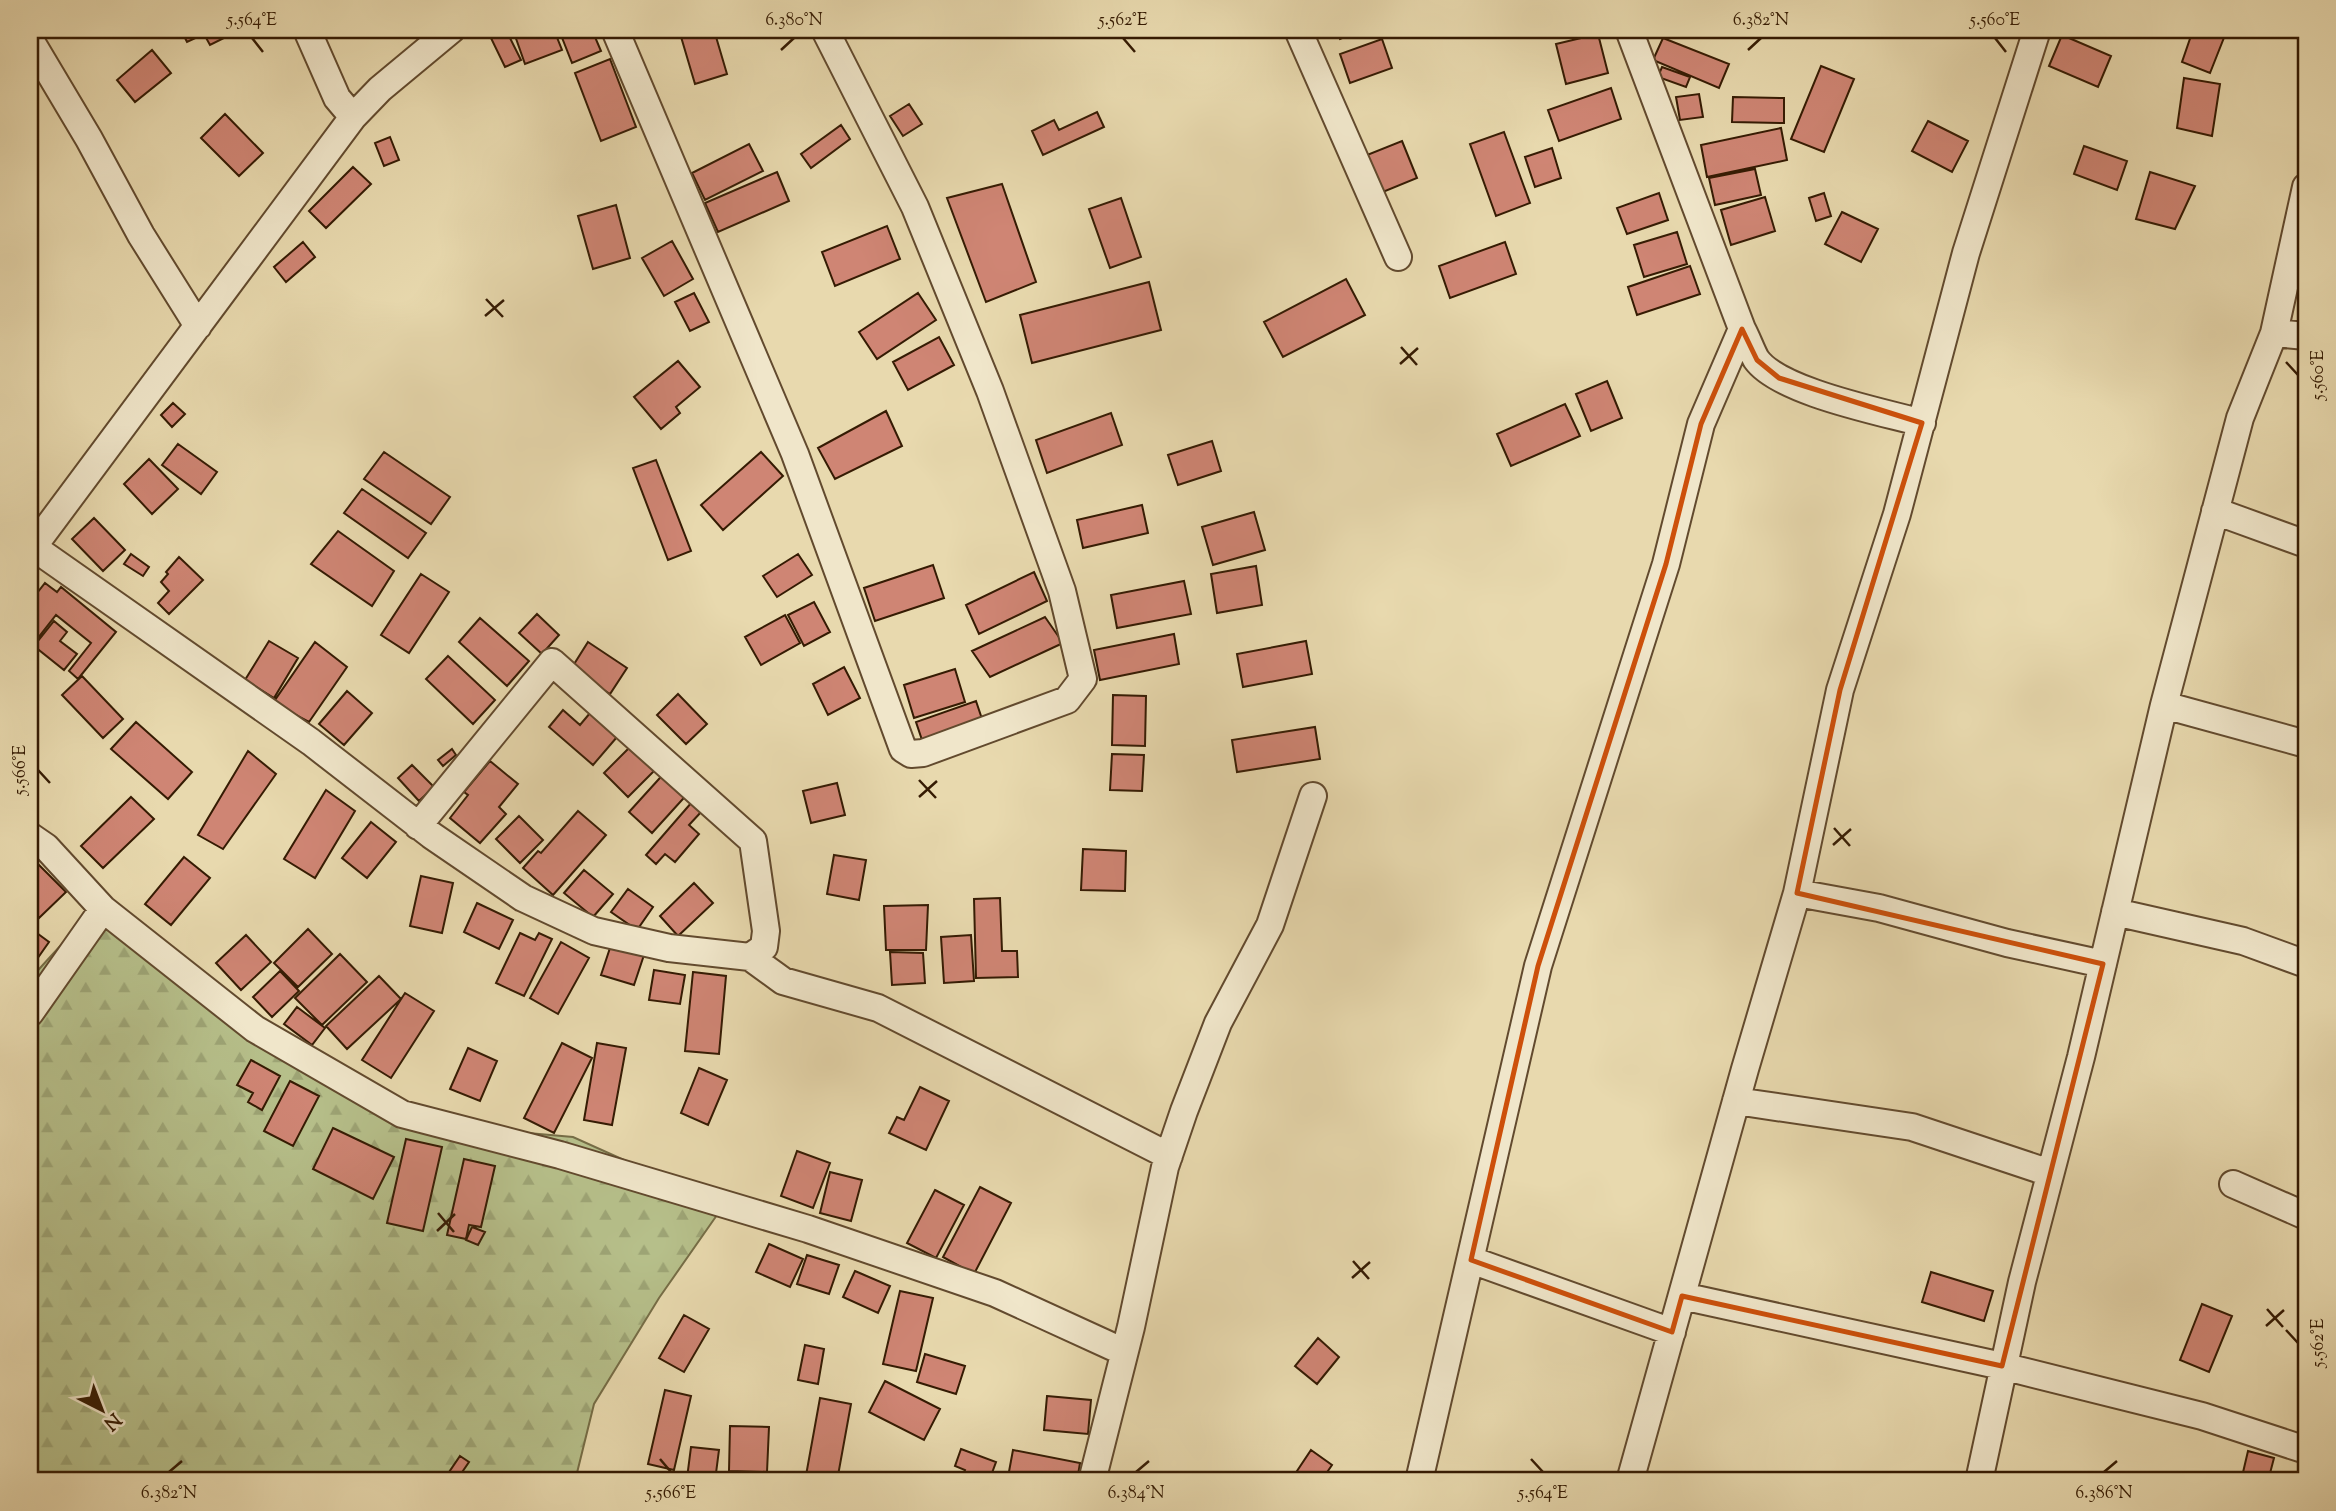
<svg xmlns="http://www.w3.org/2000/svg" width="2336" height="1511" viewBox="0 0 2336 1511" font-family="'Sorts Mill Goudy',serif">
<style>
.forest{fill:url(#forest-firs);stroke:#766d46;stroke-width:2}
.building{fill:#cf8574;stroke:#351b03;stroke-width:2}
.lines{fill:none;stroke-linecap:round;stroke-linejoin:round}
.minor-casing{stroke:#624a2e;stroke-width:30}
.minor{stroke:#f0e6ca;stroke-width:26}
.marked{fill:none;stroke:#cd500b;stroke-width:5;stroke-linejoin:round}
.ticks{fill:none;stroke:#351b03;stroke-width:2.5}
.neatline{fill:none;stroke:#351b03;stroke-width:2.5}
.ticks-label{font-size:18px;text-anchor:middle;fill:#351b03}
</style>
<defs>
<pattern id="forest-firs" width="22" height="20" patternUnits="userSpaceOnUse" patternTransform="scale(1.75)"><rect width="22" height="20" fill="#b6bf8a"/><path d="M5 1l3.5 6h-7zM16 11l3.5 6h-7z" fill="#9da475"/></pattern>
</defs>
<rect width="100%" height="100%" fill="#e8d9ae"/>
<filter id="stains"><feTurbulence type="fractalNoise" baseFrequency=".00286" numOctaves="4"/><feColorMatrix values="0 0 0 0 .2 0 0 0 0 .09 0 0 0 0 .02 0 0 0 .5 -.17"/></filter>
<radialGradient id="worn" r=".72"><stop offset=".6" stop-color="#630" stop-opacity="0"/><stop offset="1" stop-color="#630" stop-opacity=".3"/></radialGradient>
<!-- forest -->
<path class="forest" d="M104 898 400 1122 573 1137 724 1205 659 1298 594 1404 575 1481H30V979Z"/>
<!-- building -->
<path class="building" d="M181 30H240L210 45 204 34 187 42Z
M497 30H506L521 60 505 67 489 34Z
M513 30H554L562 50 525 64Z
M559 30H592L601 51 572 63Z
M679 30H714L727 74 695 84Z
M1336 30H1362L1340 39Z
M2193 30H2227L2210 73 2182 62Z
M1598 34 1608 73 1566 84 1556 44Z
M2062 35 2111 56 2098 87 2049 66Z
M1663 38 1729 64 1719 88 1653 60Z
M1382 39 1392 68 1350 83 1340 54Z
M152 50 171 73 135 102 117 80Z
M610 59 636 127 601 141 575 73Z
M1821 66 1854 79 1824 152 1791 139Z
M1662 67 1690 77 1686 87 1658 77Z
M2184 78 2220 84 2212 136 2177 128Z
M1611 88 1621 119 1559 141 1548 110Z
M1699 94 1703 117 1680 120 1676 97Z
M1733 97 1784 98V123L1732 122Z
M909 104 922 124 903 136 890 116Z
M1097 112 1104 127 1043 155 1032 131 1054 120 1059 130Z
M225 114 263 153 239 176 201 138Z
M1928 121 1968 141 1952 172 1912 151Z
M841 125 850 139 811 168 801 154Z
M1781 128 1787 160 1707 177 1701 145Z
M1504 132 1530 203 1496 216 1470 144Z
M390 137 399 160 384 166 375 143Z
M1402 141 1417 178 1378 194 1362 157Z
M749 144 763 171 705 200 692 173Z
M2084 146 2127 161 2117 190 2074 174Z
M1552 148 1561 178 1535 187 1525 157Z
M353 167 371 184 326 228 309 211Z
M1755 169 1761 195 1715 205 1709 178Z
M777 172 789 201 718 232 705 203Z
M2150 172 2195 186 2175 229 2136 219Z
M1002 184 1036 282 986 302 947 198Z
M1659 193 1668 220 1627 234 1617 208Z
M1824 193 1831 216 1816 221 1809 198Z
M1765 197 1775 231 1731 245 1721 210Z
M1121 198 1141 257 1110 268 1089 209Z
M616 205 630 258 593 269 578 216Z
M1842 212 1878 229 1861 262 1825 244Z
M887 226 900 259 835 286 822 252Z
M1677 232 1687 264 1644 277 1634 245Z
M672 241 693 279 664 296 642 258Z
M303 242 315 257 286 282 274 267Z
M1505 242 1516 274 1450 298 1439 266Z
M1690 266 1700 294 1637 315 1628 287Z
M1346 279 1365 315 1283 357 1264 322Z
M1149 282 1161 330 1032 363 1020 315Z
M694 293 709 322 690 331 675 302Z
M918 293 936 320 877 359 859 332Z
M939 337 954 365 908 390 893 362Z
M678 361 700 387 676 407 680 413 661 429 634 397Z
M1607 381 1622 418 1591 431 1576 394Z
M173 403 185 414 172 427 161 415Z
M1565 404 1580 436 1511 466 1497 434Z
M886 411 902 446 835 479 818 448Z
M1111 413 1122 445 1047 473 1036 440Z
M1212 441 1221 471 1178 485 1168 455Z
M178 444 217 472 201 494 162 465Z
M384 452 450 497 431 524 364 479Z
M761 452 783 476 723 530 701 505Z
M149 459 178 489 152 514 124 484Z
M656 460 691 551 668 560 633 468Z
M362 489 426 533 408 558 344 513Z
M1142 505 1148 533 1083 548 1077 520Z
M1254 512 1265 550 1213 565 1202 527Z
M94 518 125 550 103 571 72 539Z
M338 531 394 571 372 606 311 564Z
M131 554 149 567 143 576 124 564Z
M798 554 812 575 777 597 763 576Z
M179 557 203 580 169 614 158 603 169 591 161 582 168 574 166 572Z
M933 565 944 598 875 621 864 588Z
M1256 566 1262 605 1217 613 1211 574Z
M1034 572 1047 601 979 634 966 605Z
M421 574 449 592 409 653 381 635Z
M1184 581 1191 614 1117 628 1111 595Z
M45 583 57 592 61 587 116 632 78 679 69 671 91 643 56 615 30 648V602Z
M814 602 830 632 804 646 788 615Z
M537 614 559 635 542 654 519 633Z
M785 615 800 643 761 665 745 637Z
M1045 617 1063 643 990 677 972 651Z
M480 618 529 661 507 686 459 642Z
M54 621 67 632 60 641 77 654 64 670 34 646Z
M1174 634 1179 664 1100 680 1094 650Z
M269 641 298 658 274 698 245 680Z
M1306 641 1312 674 1243 687 1237 654Z
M315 642 347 667 309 722 273 703Z
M588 642 627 668 610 694 571 669Z
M448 656 495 700 473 724 426 679Z
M844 667 860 698 828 715 813 684Z
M955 669 965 702 914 718 904 685Z
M82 676 123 719 103 738 62 695Z
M347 691 372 713 344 745 319 724Z
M678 694 707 724 686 744 657 715Z
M1113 695 1146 696 1145 746 1112 745Z
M976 701 984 725 924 746 916 722Z
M563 710 580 725 590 713 617 737 593 765 549 727Z
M136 722 192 772 168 799 111 749Z
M1315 727 1320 759 1237 772 1232 740Z
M634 743 658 767 628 797 604 773Z
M452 749 456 755 443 766 438 760Z
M248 751 276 774 223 849 198 835Z
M1112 754 1144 755 1142 791 1110 790Z
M490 761 518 784 499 807 506 814 480 843 450 818 468 795 464 792Z
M412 765 434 787 419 801 398 778Z
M668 769 691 790 652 833 629 812Z
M837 783 845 815 811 823 803 791Z
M326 790 355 811 315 878 284 859Z
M131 797 154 819 103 868 81 846Z
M692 802 702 811 689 825 699 834 675 862 665 854 656 864 646 855Z
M578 811 606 835 553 895 523 868 538 851 541 853Z
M519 816 543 840 520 863 496 839Z
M371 822 396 842 367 878 342 858Z
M1083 849 1126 851 1125 891 1081 890Z
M834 855 866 860 859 900 827 894Z
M184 857 210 878 171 925 145 904Z
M34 860 66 892 39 918 30 908V864Z
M584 870 613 894 593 917 564 893Z
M421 876 453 883 442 933 410 926Z
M694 883 713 903 678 936 660 916Z
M628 889 653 907 637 930 611 912Z
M1000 898 1002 951H1017L1018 977 976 978 974 899Z
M477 903 513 920 499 949 464 932Z
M928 905 926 950H886L884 906Z
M30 928 49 942 30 969Z
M308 929 332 954 298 987 274 963Z
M520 933 535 940 539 933 552 939 524 996 496 983Z
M246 935 271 962 241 990 216 963Z
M971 935 974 981 944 983 941 937Z
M561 942 589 958 558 1014 530 998Z
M611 945 644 955 634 985 601 975Z
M890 952 923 953 925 983 892 985Z
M340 954 367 982 322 1025 295 998Z
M654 970 685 975 680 1004 649 1000Z
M280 971 299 991 272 1017 253 997Z
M693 972 726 976 719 1054 685 1051Z
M379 976 401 999 347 1049 326 1026Z
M405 993 434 1011 391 1078 362 1060Z
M297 1007 325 1028 312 1045 284 1024Z
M562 1043 592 1058 554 1133 524 1118Z
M597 1043 626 1048 612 1125 584 1120Z
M468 1048 497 1061 480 1101 450 1089Z
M251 1060 280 1076 262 1110 248 1102 253 1093 237 1085Z
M699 1068 727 1080 708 1125 681 1113Z
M290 1081 319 1096 293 1146 264 1131Z
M920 1087 949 1101 926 1150 889 1133 897 1117 904 1120Z
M333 1128 394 1157 373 1199 313 1169Z
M406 1139 442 1147 423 1231 387 1223Z
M797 1151 830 1163 813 1208 781 1196Z
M464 1159 495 1166 481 1227 469 1225 466 1239 447 1235Z
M830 1172 862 1180 851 1221 820 1213Z
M980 1187 1011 1203 974 1274 943 1257Z
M935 1190 964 1205 936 1258 907 1243Z
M472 1227 485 1232 478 1245 466 1240Z
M769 1244 803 1259 790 1287 756 1272Z
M807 1255 839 1265 829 1294 797 1284Z
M855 1271 890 1286 878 1313 843 1297Z
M1931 1272 1993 1291 1984 1321 1922 1302Z
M900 1291 933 1298 916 1371 883 1364Z
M2202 1304 2232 1316 2209 1372 2180 1360Z
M684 1315 709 1329 684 1372 659 1358Z
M1318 1338 1339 1357 1317 1384 1295 1366Z
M805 1345 824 1349 818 1384 798 1380Z
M925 1354 965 1366 956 1394 917 1382Z
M885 1381 940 1409 924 1440 869 1412Z
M665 1390 691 1396 674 1470 648 1464Z
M1047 1396 1091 1400 1088 1434 1044 1430Z
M820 1398 851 1404 837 1481H805Z
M730 1426 769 1427 767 1472 729 1471Z
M691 1447 719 1450 715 1481 687 1478Z
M961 1449 996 1462 989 1481H961L965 1470 955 1466Z
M1013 1450 1080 1463 1077 1481H1028L1008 1477Z
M1311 1450 1332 1465 1321 1481H1312L1297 1471Z
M2248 1451 2274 1458 2268 1481H2241Z
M460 1456 469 1462 456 1481H443Z
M1125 1474 1153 1481H1123Z"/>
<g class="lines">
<!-- minor casing -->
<g class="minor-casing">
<path id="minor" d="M307 30 337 98 353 117
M615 30 795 454 903 749 911 754 923 753 1067 700 1083 679 1062 591 990 391 915 207 825 30
M1298 30 1398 257
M1629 30 1742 329C1747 338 1751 350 1756 359 1779 392 1883 412 1922 423
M30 40 89 139 141 235 198 326
M2274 333 2306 336
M2215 511 2306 544
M33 547 311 742 431 835 523 898 594 931 669 948 750 957
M30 551 353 117 380 89 451 30
M2164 705 2306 744
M418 826 552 662 753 841 766 931 764 947 750 957 783 981 878 1008 1169 1156
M30 836 46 847 103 909 255 1029 402 1114 560 1155 808 1229 995 1293 1124 1352
M1797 893 1879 908 2007 943 2103 964
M2115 912 2243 941 2306 964
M30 1013 103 909
M1736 1101 1912 1127 2050 1173
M2233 1184 2306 1216
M1471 1260 1672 1332
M1682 1296 2002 1366 2202 1416 2306 1450
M1092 1481 1131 1327 1165 1167 1184 1111 1218 1023 1270 925 1313 796
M1419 1481 1538 966 1666 564 1701 424 1742 329
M1630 1481 1745 1069 1797 893 1840 690 1897 514 1966 253 2037 30
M1979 1481 2022 1282 2081 1057 2164 705 2240 418 2274 333 2306 187"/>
</g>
<!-- minor -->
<use href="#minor" class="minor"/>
</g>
<!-- marked area -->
<path class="marked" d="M1742 329 1757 360 1779 378 1922 423 1840 690 1797 893 2103 964 2002 1366 1682 1296 1672 1332 1471 1260 1538 966 1666 564 1701 424Z"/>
<!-- ticks -->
<path class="ticks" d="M252 38 263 52M1123 38 1135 52M1995 38 2006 52M781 50 794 38M1748 50 1761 38M486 299 503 317M485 316 504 300M1401 347 1417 365M2286 362 2298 375M1400 364 1418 348M38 770 50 783M919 780 936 798M919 797 937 781M1834 828 1850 846M1833 845 1851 829M438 1213 454 1232M437 1231 455 1214M1353 1261 1369 1279M1352 1278 1370 1262M2267 1309 2283 1327M2266 1326 2284 1310M2286 1330 2298 1343M660 1459 671 1472M1531 1459 1543 1472M169 1472 182 1461M1136 1472 1149 1461M2104 1472 2117 1461"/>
<!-- margin -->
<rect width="2336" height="1511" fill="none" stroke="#e8d9ae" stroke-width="77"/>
<!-- north arrow -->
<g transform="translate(102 1410) rotate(138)" stroke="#f0e6ca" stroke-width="5" paint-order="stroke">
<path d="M0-5L12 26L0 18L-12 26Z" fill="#351b03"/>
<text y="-10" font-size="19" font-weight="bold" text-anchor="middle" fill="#351b03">N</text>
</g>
<rect x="38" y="38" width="2260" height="1434" class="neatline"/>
<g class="ticks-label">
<text x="252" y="25">5.564°E</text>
<text x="794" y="25">6.380°N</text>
<text x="1123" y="25">5.562°E</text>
<text x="1761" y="25">6.382°N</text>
<text x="1995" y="25">5.560°E</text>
<text transform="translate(2317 375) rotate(-90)" y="6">5.560°E</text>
<text transform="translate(19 770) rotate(-90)" y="6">5.566°E</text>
<text transform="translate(2317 1343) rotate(-90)" y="6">5.562°E</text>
<text x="169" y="1498">6.382°N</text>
<text x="671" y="1498">5.566°E</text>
<text x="1136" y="1498">6.384°N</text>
<text x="1543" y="1498">5.564°E</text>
<text x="2104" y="1498">6.386°N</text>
</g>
<rect width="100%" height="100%" filter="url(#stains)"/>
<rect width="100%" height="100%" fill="url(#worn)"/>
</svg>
